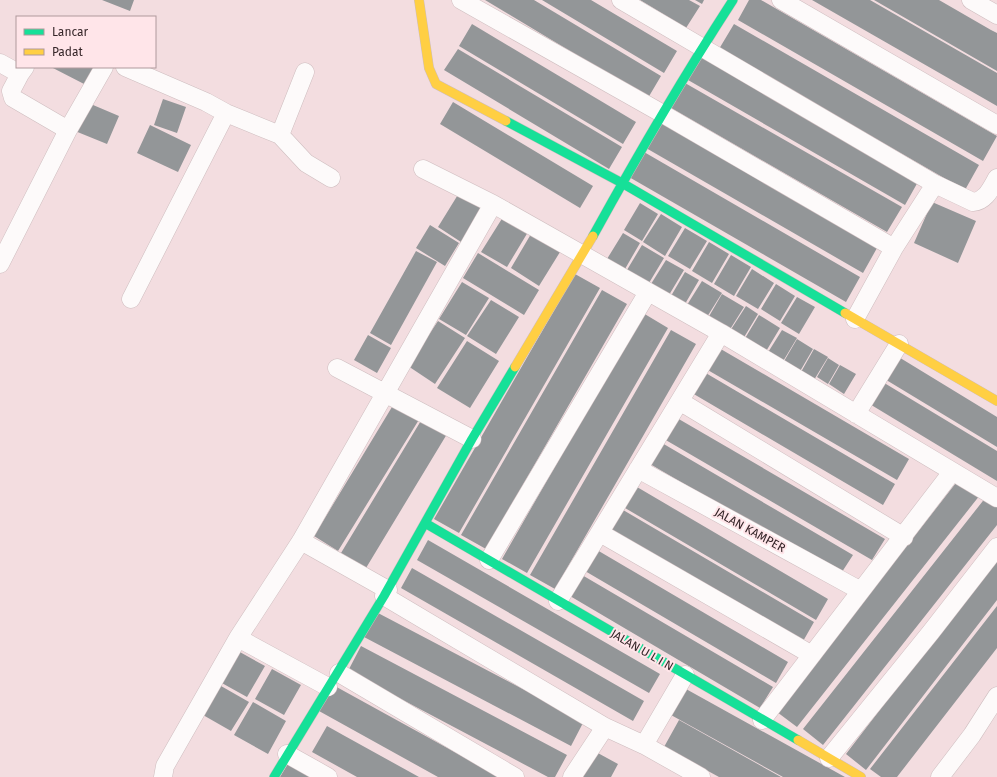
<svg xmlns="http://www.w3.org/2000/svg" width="997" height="777" viewBox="0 0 997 777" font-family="'Fira Sans',sans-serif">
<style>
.building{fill:#939698}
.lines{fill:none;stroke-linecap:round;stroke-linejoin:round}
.street-casing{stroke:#cebdbf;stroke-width:19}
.fast-casing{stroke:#cebdbf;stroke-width:10}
.slow-casing{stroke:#cebdbf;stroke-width:10}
.street{stroke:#fdfafa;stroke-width:18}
.fast{stroke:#16e098;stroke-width:9}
.slow{stroke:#ffcf43;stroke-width:9}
.labels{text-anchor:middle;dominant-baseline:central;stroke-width:4;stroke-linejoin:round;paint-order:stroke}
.street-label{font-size:12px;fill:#362629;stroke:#ffe5e9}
</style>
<rect width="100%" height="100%" fill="#f3dde0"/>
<!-- building -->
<path class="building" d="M102 0H134L130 11Z
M485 0H534L661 76 648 98Z
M542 0H591L677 51 664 73Z
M640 0H689L700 6 686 28Z
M695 0H704L702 4Z
M749 0H761L997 136 983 161 738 20Z
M812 0H870L910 23 997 73V106Z
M874 0H939L991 30 997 33V71Z
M472 24 636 122 623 144 459 46Z
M734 24 979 165 965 190 719 49Z
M458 49 622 147 609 169 444 70Z
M703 55 919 180 905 205 688 80Z
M51 67H96L86 85Z
M685 83 902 207 887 232 671 108Z
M163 99 186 107 177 133 154 125Z
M86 102 119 116 107 144 75 131Z
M453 102 593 186 580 208 440 124Z
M661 123 877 248 863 273 646 148Z
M150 125 191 145 178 172 137 153Z
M644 152 860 277 846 302 629 177Z
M459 193 482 207 461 242 438 227Z
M932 202 976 221 958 263 914 243Z
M640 203 658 214 642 241 624 230Z
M661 214 682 227 665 256 643 242Z
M503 217 528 232 507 267 481 252Z
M430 225 459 243 445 266 416 248Z
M685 228 707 241 690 269 668 256Z
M623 233 640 243 625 269 607 259Z
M531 234 560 252 539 286 511 268Z
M709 242 729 254 712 283 692 271Z
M642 245 664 258 649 283 627 270Z
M416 251 437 262 391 345 370 333Z
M478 253 539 290 524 315 463 278Z
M731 255 751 267 734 296 714 284Z
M666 260 684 270 669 295 651 284Z
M752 269 774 283 758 309 736 296Z
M685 272 699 280 685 304 671 296Z
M575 274 600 288 459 533 434 519Z
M702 281 722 293 707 317 687 305Z
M462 282 489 298 466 335 439 319Z
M776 284 795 296 780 321 761 309Z
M602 290 627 304 486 549 461 535Z
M722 294 744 307 729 331 708 318Z
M797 297 815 307 799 334 781 323Z
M491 300 519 317 496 354 467 336Z
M746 306 758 314 743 339 730 331Z
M643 313 668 328 527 573 502 559Z
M759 315 780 328 765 353 744 340Z
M438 321 465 338 435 384 408 366Z
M671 330 696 344 555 589 530 575Z
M782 330 797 338 782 363 767 354Z
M368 335 391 348 377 373 354 360Z
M797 339 813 349 799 373 783 363Z
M467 341 499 361 470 408 437 388Z
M719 348 909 459 897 480 706 369Z
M814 349 828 357 814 380 801 372Z
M897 356 997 417V447L883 378Z
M828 358 839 365 828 384 817 377Z
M840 365 856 374 844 394 829 384Z
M704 372 895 484 883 505 692 393Z
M881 381 997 451V481L868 403Z
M395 402 420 418 338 551 314 536Z
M677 418 885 539 872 560 664 439Z
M422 419 447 434 366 568 341 553Z
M662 443 853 555 840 575 650 464Z
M959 479 980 495 797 727 777 712Z
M637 487 828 599 816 620 625 508Z
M986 497 997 505V525L823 745 803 729Z
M618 507 814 622 802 643 606 528Z
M428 540 660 674 649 693 417 560Z
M597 550 788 662 776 683 585 571Z
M997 557V600L866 770 846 754Z
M412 568 644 701 633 721 401 588Z
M582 575 773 687 760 708 570 596Z
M997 606V648L897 777H881L870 769Z
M378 613 584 721 571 746 364 637Z
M361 646 567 755 555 777H548L348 671Z
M238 651 265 666 247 697 220 682Z
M272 669 301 685 284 715 255 699Z
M333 685 451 750 499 777H438L319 711Z
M221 686 249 702 231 731 203 715Z
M686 689 845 777H783L671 715Z
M253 702 286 721 268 754 234 735Z
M679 720 781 777H719L664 747Z
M327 726 343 735 419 777H357L312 752Z
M596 752 618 764 611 777H583Z
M289 762 316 777H280Z"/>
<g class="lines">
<!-- street casing -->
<g class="street-casing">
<path id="street" d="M461 0 663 114 894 248
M621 0 935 184 973 202C986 201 991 188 997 178
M781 0 997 125
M971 0 997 15
M0 63 20 74 25 67
M125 67 206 102 226 113 131 299
M20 74 11 91 13 98 68 130
M226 113 280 135 305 72
M280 135 306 163 331 178
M423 169 493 204 721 333 997 498
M0 264 68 130 104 67
M855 319 894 248 935 184
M337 368 472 439
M681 402 904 537
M856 414 899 344
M638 469 861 591
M600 533 812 655
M301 541 388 590
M489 560 648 292
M384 596 605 727 644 745 701 777
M558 601 721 333
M238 638 301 541 493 204
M339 673 515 777
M762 720 952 472
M644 745 685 675
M287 754 328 777
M829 758 931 632 997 547
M163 777 165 766 238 638 328 687
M572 777 605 727
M940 777 972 735 997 696"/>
</g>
<!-- fast casing -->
<g class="fast-casing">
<path id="fast" d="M506 121 622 183 845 313
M593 236C637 156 683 77 733 0
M425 523 798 740
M274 777 384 596 472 439 515 367"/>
</g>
<!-- slow casing -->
<g class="slow-casing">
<path id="slow" d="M419 0 429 68 436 84 506 121
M845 313 997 401
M515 367 593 236
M798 740 861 777"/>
</g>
<!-- street -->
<use href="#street" class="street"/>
<!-- fast -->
<use href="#fast" class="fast"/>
<!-- slow -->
<use href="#slow" class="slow"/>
</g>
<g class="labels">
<!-- street labels -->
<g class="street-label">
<text transform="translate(750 530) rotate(29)">JALAN KAMPER</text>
<text transform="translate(642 650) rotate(30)">JALAN U L I N</text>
</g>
</g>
<!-- legend -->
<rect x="16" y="16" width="140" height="52" fill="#ffe5e9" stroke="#af999c"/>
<rect x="24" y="29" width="20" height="6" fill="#16e098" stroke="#af999c"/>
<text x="52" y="36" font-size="12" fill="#362629">Lancar</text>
<rect x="24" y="49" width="20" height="6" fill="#ffcf43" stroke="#af999c"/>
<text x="52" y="56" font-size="12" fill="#362629">Padat</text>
</svg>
